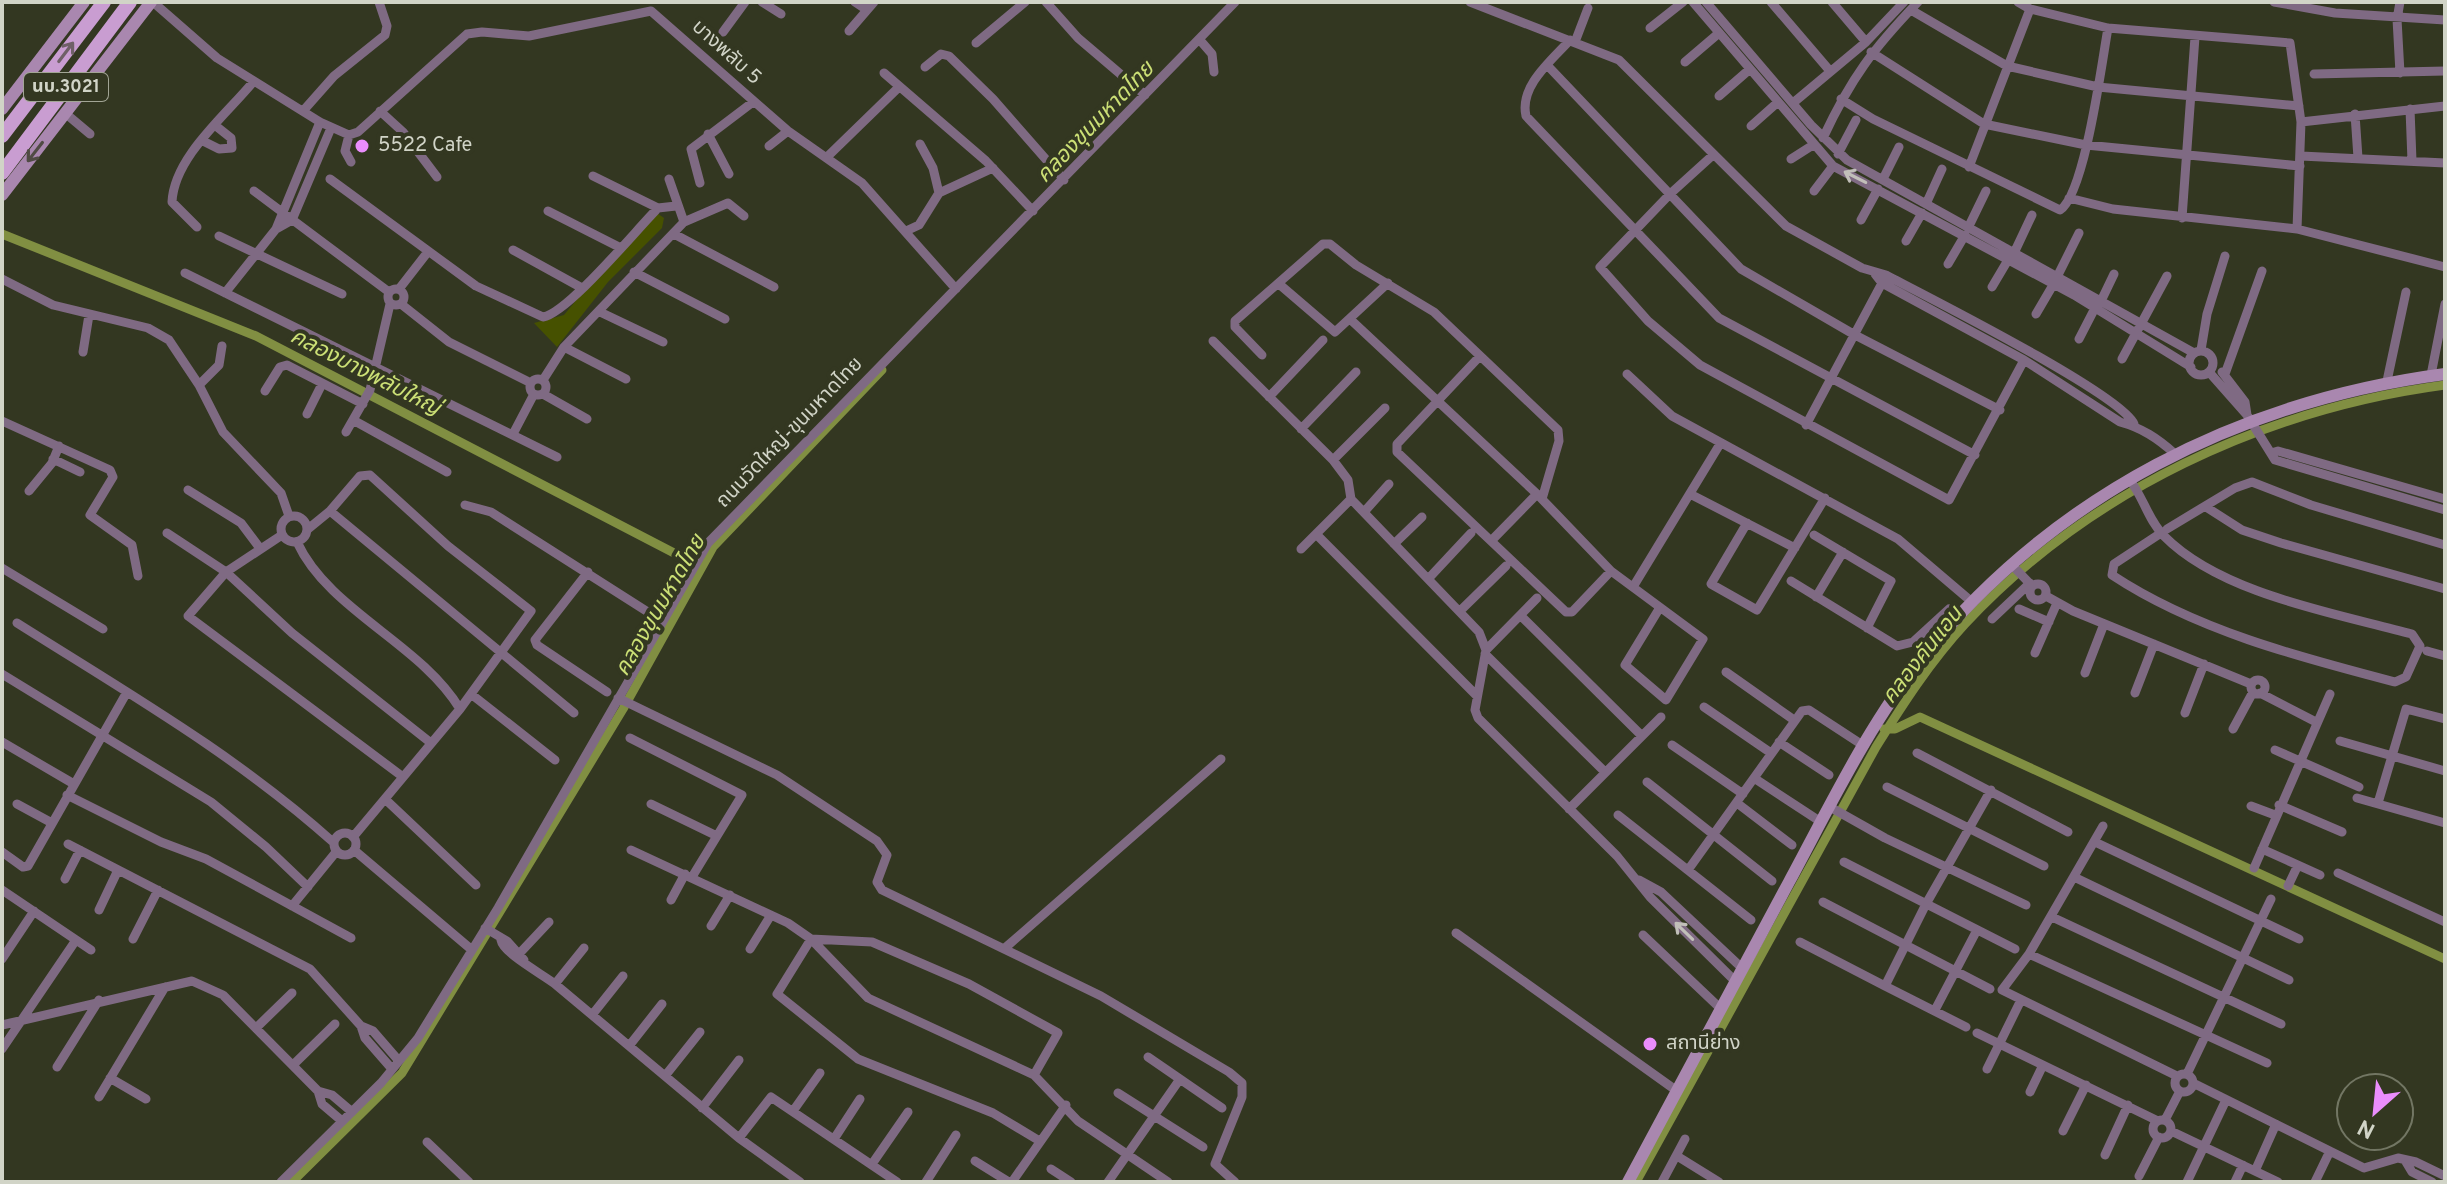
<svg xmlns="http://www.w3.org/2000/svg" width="2447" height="1184" viewBox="0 0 2447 1184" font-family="Overpass,'Noto Sans Thai',sans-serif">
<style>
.green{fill:#465100}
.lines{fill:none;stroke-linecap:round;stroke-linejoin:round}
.canal{stroke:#818f42;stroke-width:9}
.street{stroke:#7f6a83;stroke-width:9}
.secondary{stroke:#a987af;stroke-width:12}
.primary{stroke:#c99dd1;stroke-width:14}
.oneway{stroke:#6f6067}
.oneway2{stroke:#504b44}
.oneway3{stroke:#c1bfb9}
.poi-dot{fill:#ea8dfc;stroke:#333721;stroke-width:3}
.labels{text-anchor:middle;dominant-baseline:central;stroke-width:8;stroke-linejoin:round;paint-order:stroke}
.shield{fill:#333721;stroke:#a2a595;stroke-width:2}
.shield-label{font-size:18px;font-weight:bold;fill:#d1d4c7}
.street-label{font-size:20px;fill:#d1d4c7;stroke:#333721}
.poi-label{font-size:20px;fill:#d1d4c7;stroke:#333721;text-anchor:start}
.water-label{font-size:22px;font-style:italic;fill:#cce076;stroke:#333721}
</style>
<rect width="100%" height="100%" fill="#333721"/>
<!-- green -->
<path class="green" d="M654 211 664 218 662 228 608 282 557 347 534 323 564 315 628 237Z"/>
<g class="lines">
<!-- canal -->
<path class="canal" d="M2 234 256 336 701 567
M1884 729H1895L1920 717 2445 959
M292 1182 402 1073 623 709 713 547 882 370
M1636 1182 1876 747C1903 704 1930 662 1965 624 2090 490 2265 409 2445 385"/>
<!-- street -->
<path class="street" d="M153 2 217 58 320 122 349 135 358 132 467 34 482 32 529 36 651 11 788 131 862 183 956 289
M762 2 781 14
M855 2 867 10
M1046 2 1078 38 1145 95
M1470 2 1619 60 1786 226 1862 268 1886 275C1926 296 2121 394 2134 424
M1693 2 1833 166 2074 295 2191 367
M1706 2 1811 125 1847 160 2194 353
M1771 2 1830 71
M1832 2 1866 42
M2018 2 2030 9 2108 28 2290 43 2301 122 2297 229
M2274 2 2335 13 2445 20
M2400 2 2397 19 2400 73
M1911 10 2007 66 2098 87 2299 106
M1650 28 1683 2
M849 31 874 2
M723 32 745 2
M1199 39 1212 54 1214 72
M1570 40C1552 60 1519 86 1526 116L1719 318 1975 455
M1575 42 1588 8
M976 43 1025 2
M1871 52 1984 124 2086 145 2300 166
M1685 62 1719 33
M1547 65 1741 269 1855 335 2000 410
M925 67 941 54 949 56 993 99 1064 180
M884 73 986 161 1033 211
M2314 74 2445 71
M1719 96 1750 69
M1841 99 1873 119 2060 210C2085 194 2102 61 2108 28
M1793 103 1866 42 1904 2
M2410 109 2412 161
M303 111 334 76 385 35 387 26 379 2
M380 111 403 132 437 177
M65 113 90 134
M2355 114 2358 158
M2301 122 2445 106
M1751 126 1778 102
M708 134 729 174
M349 135 345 151 351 162
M1823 138C1851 78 1873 49 1918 2
M203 141 219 149 232 148 231 138 216 126
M920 144 933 168 939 193
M769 146 788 131
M1838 154 1856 120
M1713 155 1670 194 1600 267 1648 321 1700 365 1949 500 2024 360
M2301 156 2445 163
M827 157 899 87
M1791 159 1813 145
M1969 167 2030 9
M593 176 658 208
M330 179 476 286 543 317C568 313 636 230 658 208L676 206
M1883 179 1899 147
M700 183 691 149 753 102
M254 191 389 292
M1814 191 1833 166
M2069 198 2113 209 2297 229 2445 267
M1926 204 1942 169
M548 211 619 247
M2182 218 2195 37
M1861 220 1878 189
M684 222 728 203 744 216
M1969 226 1986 191
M197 227 172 202C174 157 226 115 253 82
M276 229 292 220 331 128
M906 231 919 225 939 193 993 168
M674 234 774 287
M219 236 342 294
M1906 241 1922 213
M513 250 582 288
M2015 251 2032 215
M1948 264 1965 235
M634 272 725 319
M185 273 557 457
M1875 274 1882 283 2024 360 2120 422C2142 428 2157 438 2174 453
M2058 275 2079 233
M2 279 53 305 148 328 169 340 199 385 223 432 281 493 289 516
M1279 284 1335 332 1388 283
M1992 287 2008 260
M388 297a8 8 0 1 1 16 0a8 8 0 1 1-16 0Z
M399 289 427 253
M225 293 276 229 320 122
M2102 299 2114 274
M401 304 449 342 531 383
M600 312 663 342
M2036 314 2053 285
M1351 320 1537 494 1611 571 1703 639 1666 700 1625 665 1659 609
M2079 339 2095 308
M1213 341 1333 460 1348 480 1351 499 1479 632 1486 650 1475 710 1478 718 1617 856 1650 897 1736 982
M564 347 626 379
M2201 350 2207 314 2225 256
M2189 363a12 12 0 1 1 24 0a12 12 0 1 1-24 0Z
M83 352 89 315
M1262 355 1235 327V321L1323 244H1330L1356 265 1434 312 1558 430 1559 441 1542 499
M1480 356 1397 444V452L1566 612H1572L1611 571
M2122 359 2167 276
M2209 372 2247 415 2275 460 2445 510
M2222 372 2245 402 2247 415
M1627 374 1672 416 1898 539 1972 602
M2225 374 2262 271
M2431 375 2445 304
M530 387a8 8 0 1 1 16 0a8 8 0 1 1-16 0Z
M543 380 564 347 684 222 669 179
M2387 381 2406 292
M199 385 219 365 222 346
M265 391 280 367 287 365 363 404
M543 394 587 419
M1269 397 1323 340
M307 414 322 384
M353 420 447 472
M2 421 110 470 113 477 90 515 132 545 138 576
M1806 425 1882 283
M1301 429 1356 372
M346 432 370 390 390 304
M513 434 534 394
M2271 453 2278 451 2445 499
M53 459 80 472
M1333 460 1385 408
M2129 479C2143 496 2148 520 2164 536 2221 594 2335 613 2412 634L2420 646 2406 677 2395 682C2299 657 2195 630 2112 575L2114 564 2161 533
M188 490 241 523 259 547
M29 491 52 463 59 446
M1690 494 1795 548
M465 505 491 512 662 621
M2206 507 2242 530 2281 543 2445 589
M330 511 574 713
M1364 512 1389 484
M281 529a13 13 0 1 1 26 0a13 13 0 1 1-26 0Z
M1747 523 1711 584 1757 610 1825 498
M308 529 330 511 360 476 370 475 448 546 531 611 460 709 353 837
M2167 529 2235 488 2252 482 2311 505 2445 545
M167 533 226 572 292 633 431 743
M1316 534 1477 696
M282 535 226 572 188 616 403 777
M1814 535 1891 581 1867 628
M1492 540 1537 494
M297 542C329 611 420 643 460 709
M1394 544 1422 517
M1301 549 1351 499
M2012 565 2032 586
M2 568 103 629
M588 572 535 640 537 645 607 692
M1429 578 1471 533
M1791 581 1897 646 1913 642 1949 609 1957 617
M2030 592a8 8 0 1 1 16 0a8 8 0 1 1-16 0Z
M1633 587 1720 444
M2046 596 2073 611 2251 684
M1816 597 1843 552
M2019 609 2049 622
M1461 610 1506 566
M1521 616 1642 736
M1992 619 2030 583
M17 623C126 692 236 755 333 842
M1486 650 1537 598
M2427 651 2445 656
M2035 653 2057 603
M1485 654 1605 772
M1726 672 1794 720
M2085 673 2104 624
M2 674 211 802 266 847 308 887
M2251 687a7 7 0 1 1 14 0a7 7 0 1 1-14 0Z
M2135 693 2154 644
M2260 693 2316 722
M471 694 555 760
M618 698 777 775 877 841 887 855 877 882 882 890 1101 996 1229 1072 1242 1083V1097L1215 1164 1235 1182
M1704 707 1771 753
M2185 713 2204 664
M2233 729 2253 692
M630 738 742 795 692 877
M2340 741 2445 771
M2 742 74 784
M1779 742 1829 775
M1672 745 1743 794
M2275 750 2359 787
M1917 753 2068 832
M1754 778 1821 822
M1647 782 1772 881
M1887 787 2044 866
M67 795 161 842 206 859 351 938
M2357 798 2445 823
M385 799 476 885
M1737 803 1792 845
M2378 803 2406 709 2445 719
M17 804 52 823
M651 804 717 836
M2279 805 2342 832
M2251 806 2275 815
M1830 807 1885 838 2026 905
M1569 809 1661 717
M1618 815 1751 920
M2103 826 2029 954 2002 990 2177 1076
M334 844a11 11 0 1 1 22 0a11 11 0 1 1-22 0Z
M2095 842 2299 939
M68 844 310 969 361 1026 365 1038 392 1069
M2262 849 2320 875
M354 850 472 950
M631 850 788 923 811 939 868 998 1034 1075 1078 1121 1168 1182
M2 852 23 867 28 866 127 692
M1844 862 2015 949
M2254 868 2330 694
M1688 870 1802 711 1809 710 1864 746
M2338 873 2445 922
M2074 877 2289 980
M65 879 80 850
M1639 880 1661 892 1743 969
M2288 886 2298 865
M2 890 91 950
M671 900 685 874
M1823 902 1990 989
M292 906 336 852
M99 910 118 870
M2052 917 2281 1024
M711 926 730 895
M485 928 507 941 524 960
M1456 933 1677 1091
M1643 935 1721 1009
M133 939 158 890
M501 940C503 953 542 974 555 984L739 1138 800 1182
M1800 942 1885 986
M1005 948 1221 759
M750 949 771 915
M2029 954 2267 1063
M518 955 549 922
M2 959 34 911
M555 984 584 948
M1935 1010 1977 930
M592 1015 623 976
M2 1025 192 981 223 995 318 1091 322 1104 342 1121
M361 1026 373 1031 399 1061
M1966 1027 1885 986 1926 904 1991 790
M256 1028 292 993
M1977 1033 2158 1121
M629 1046 662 1004
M2 1049 76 940
M1148 1057 1222 1108
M293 1065 335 1024
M57 1067 99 1000
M1987 1069 2021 1000
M2175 1083a9 9 0 1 1 18 0a9 9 0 1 1-18 0Z
M2187 1074 2271 899
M1034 1075 1058 1033 969 984 872 942 811 939 777 994 858 1059 993 1113 1038 1140
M665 1076 700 1032
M110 1078 146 1099
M2193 1083 2364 1168 2398 1158 2416 1162 2445 1176
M318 1091 332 1095 352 1112
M2030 1092 2043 1065
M1118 1093 1203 1147
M99 1097 165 987
M702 1108 739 1060
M793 1111 820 1073
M2165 1120 2180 1091
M2153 1129a9 9 0 1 1 18 0a9 9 0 1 1-18 0Z
M2063 1131 2086 1085
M2171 1131 2278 1182
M739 1138 771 1097 897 1182
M834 1139 860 1099
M427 1142 469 1182
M2105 1155 2128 1105
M1677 1156 1719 1182
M975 1161 1009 1182
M2406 1162 2412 1172 2432 1182
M872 1164 908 1112
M1051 1169 1071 1182
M2255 1171 2276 1124
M2139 1176 2159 1137
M281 1182 381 1083 418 1038 498 908 708 543 1235 2
M926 1182 956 1135
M1012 1182 1066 1105
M1108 1182 1180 1079
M1662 1182 1685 1139
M2187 1182 2226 1100
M2235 1182 2243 1165
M2315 1182 2330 1151"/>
<!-- secondary -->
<path class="secondary" d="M2 109 84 2
M2 195 151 2
M1628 1182C1682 1082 1736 982 1789 882 1830 806 1869 724 1923 657 2055 494 2240 401 2445 374"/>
<!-- primary -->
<path class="primary" d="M2 136 104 2
M2 173 130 2"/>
</g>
<!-- one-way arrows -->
<defs><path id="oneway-shaft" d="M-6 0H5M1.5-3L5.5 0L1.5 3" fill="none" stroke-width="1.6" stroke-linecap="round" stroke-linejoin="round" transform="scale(2)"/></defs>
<use class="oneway" href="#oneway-shaft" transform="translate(66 52) rotate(-53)"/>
<use class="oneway2" href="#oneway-shaft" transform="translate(35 152) rotate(128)"/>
<g class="oneway3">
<use href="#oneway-shaft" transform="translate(1855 177) rotate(-153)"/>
<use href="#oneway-shaft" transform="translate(1684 931) rotate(-136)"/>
</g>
<!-- markers -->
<g class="poi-dot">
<circle cx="362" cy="146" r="8"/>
<circle cx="1650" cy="1044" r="8"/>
</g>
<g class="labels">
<!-- shield labels -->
<rect class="shield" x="24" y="73" width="84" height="28" rx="6"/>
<g class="shield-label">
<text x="66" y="87">นบ.3021</text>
</g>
<!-- street labels -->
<g class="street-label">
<text transform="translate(726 53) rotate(42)">บางพลับ 5</text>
<text transform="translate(790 433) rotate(-46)">ถนนวัดใหญ่-ขุนมหาดไทย</text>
</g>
<!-- poi labels -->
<g class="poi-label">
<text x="378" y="146">5522 Cafe</text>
<text x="1666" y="1044">สถานีย่าง</text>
</g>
<!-- water labels -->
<g class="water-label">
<text transform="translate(1096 123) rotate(-46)">คลองขุนมหาดไทย</text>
<text transform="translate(365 373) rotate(27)">คลองบางพลับใหญ่</text>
<text transform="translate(661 606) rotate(-60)">คลองขุนมหาดไทย</text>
<text transform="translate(1923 656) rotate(-52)">คลองคันแอน</text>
</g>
</g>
<!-- border -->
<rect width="2447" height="1184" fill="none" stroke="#d1d4c7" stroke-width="8"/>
<!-- north arrow -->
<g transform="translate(2375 1112) rotate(207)"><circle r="38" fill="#333721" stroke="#727663" stroke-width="2"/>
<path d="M0-6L14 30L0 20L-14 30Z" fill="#ea8dfc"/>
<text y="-12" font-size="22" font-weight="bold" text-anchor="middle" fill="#d1d4c7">N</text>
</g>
</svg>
